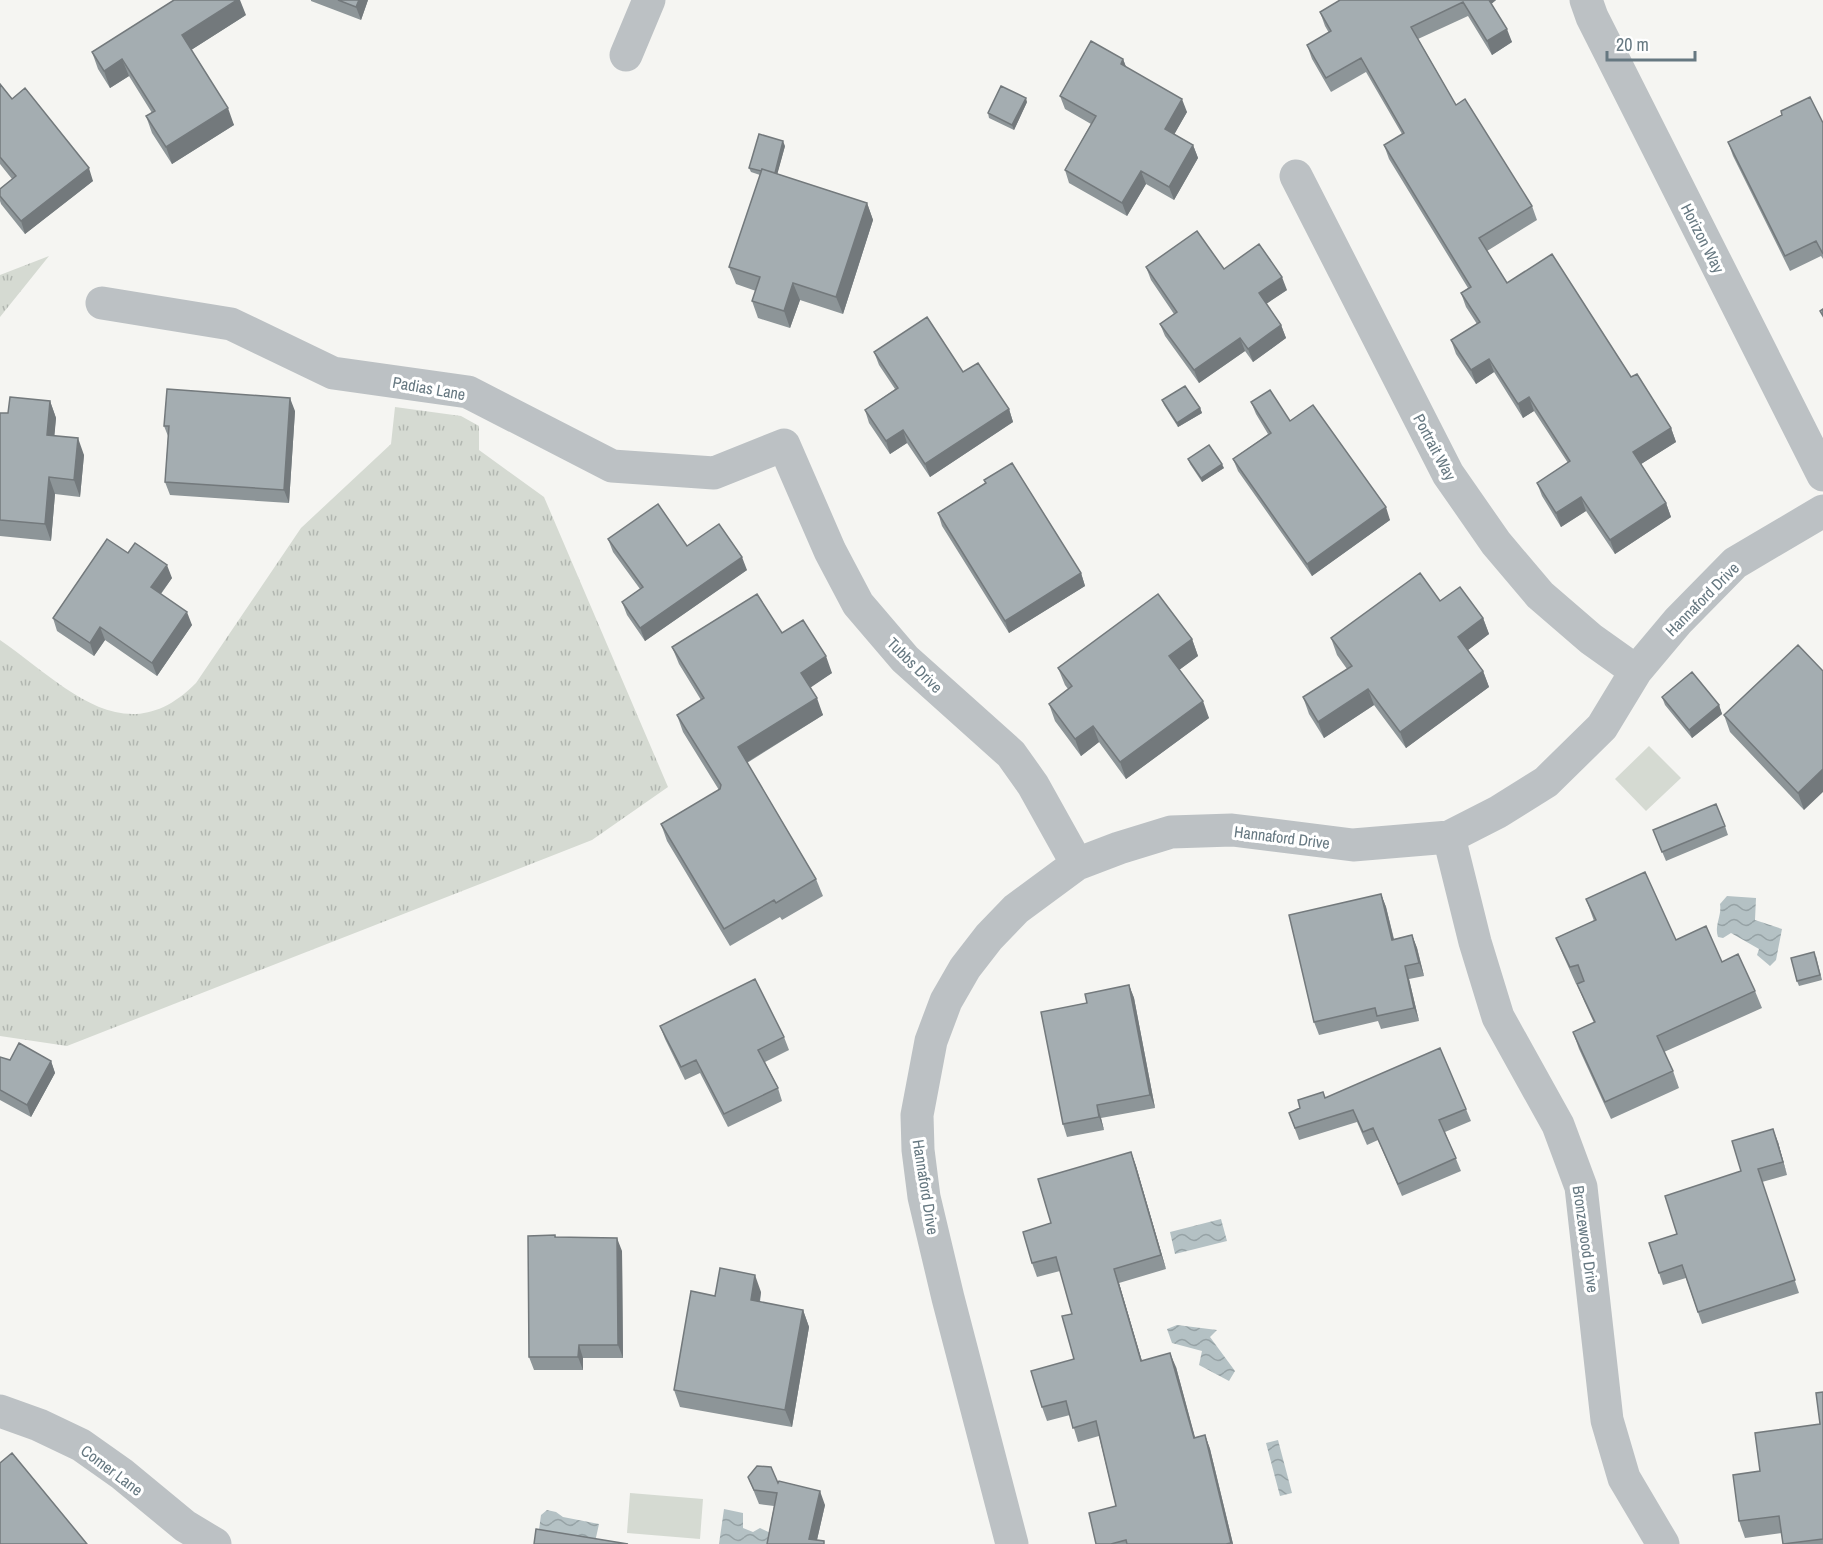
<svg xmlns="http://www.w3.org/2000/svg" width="1823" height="1544" font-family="'Archivo Narrow',sans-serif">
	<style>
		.grass { fill: url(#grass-tufts) }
		.garden { fill: #d5dad2 }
		.water { fill: url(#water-waves) }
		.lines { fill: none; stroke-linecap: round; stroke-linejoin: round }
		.minor { stroke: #bcc1c4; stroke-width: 33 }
		.wall { fill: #8d9598 }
		.shaded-wall { fill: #73797c }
		.building { fill: #a4adb1; stroke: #73797c; stroke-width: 1.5 }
		.labels { text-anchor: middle; stroke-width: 6; stroke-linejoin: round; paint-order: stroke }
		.street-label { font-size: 16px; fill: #667881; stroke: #fff }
	</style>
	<defs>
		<pattern id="grass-tufts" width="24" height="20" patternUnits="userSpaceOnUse" patternTransform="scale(1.5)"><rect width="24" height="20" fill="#d5dad2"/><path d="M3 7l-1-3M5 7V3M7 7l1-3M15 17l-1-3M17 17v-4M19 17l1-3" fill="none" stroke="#b1b6b0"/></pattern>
		<pattern id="water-waves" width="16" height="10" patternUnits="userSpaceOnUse" patternTransform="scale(1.5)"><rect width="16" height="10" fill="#b4c1c4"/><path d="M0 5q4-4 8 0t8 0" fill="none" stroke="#96a2a5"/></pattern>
	</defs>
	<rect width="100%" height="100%" fill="#f5f5f2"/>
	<path class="grass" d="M 49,256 L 0,317 L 0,275 Z
		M 395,407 L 461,416 L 479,426 L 479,450 L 544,497 L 668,787 L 592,840 L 67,1046 L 0,1036 L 0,640 C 63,683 124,756 196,683 L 301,528 L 391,444 Z"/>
	<path class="garden" d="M 1649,746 L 1681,778 L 1646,811 L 1615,779 Z
		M 630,1493 L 703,1499 L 700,1539 L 627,1533 Z"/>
	<path class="water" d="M 1727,896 L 1756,898 L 1755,920 L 1782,929 L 1776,960 L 1770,966 L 1757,955 L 1759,949 L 1731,933 L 1723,938 L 1718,937 C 1714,926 1722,916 1720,904 Z
		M 1221,1219 L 1227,1241 L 1175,1254 L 1170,1232 Z
		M 1177,1325 L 1217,1330 L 1210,1337 L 1235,1371 L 1229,1381 L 1199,1365 L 1202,1351 L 1172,1343 L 1167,1329 Z
		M 1278,1440 L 1292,1493 L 1280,1496 L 1266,1443 Z
		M 724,1509 L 743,1513 L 743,1528 L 753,1532 L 760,1528 L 777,1536 L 778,1544 L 719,1544 Z
		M 547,1510 L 556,1512 L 563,1517 L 599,1524 L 595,1542 L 538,1537 L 541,1515 Z"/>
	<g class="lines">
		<path class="minor" d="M 1586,0 L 1592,17 L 1823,475
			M 626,55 L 649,0
			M 1296,176 L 1448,474 L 1496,543 L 1540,595 L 1591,639 L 1636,671
			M 102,303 L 231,324 L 333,373 L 468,392 L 612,466 L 714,473 L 784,445 L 830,551 L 858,604 L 905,659 L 1011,754 L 1033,785 L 1077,864
			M 1449,837 L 1475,942 L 1498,1017 L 1558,1125 L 1581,1187 L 1607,1420 L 1624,1478 L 1663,1544
			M 0,1411 L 39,1425 L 81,1445 L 122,1474 L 185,1526 L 215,1544
			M 1012,1544 L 948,1298 L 924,1197 L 918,1150 L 917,1115 L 931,1041 L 946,1001 L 965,968 L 989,937 L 1016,909 L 1077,864 L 1119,848 L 1171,832 L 1232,830 L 1353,845 L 1449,837 L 1498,812 L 1546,782 L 1602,727 L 1636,671 L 1678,621 L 1735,563 L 1823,511"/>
	</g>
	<path class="wall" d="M 311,0 L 368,0 L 361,20 L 311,1 Z
		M 1340,0 L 1496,0 L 1491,4 L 1512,42 L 1492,55 L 1468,16 L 1418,39 L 1456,105 L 1532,206 L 1537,220 L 1487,251 L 1507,283 L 1631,377 L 1671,428 L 1676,442 L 1641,464 L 1666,503 L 1671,517 L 1615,554 L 1586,511 L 1561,527 L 1542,496 L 1537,483 L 1568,463 L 1534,411 L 1523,418 L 1494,372 L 1476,384 L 1456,354 L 1451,340 L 1477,324 L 1466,307 L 1461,293 L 1468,288 L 1389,159 L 1384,145 L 1402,134 L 1366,72 L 1331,92 L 1312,59 L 1307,45 L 1329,33 L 1325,26 L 1320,12 Z
		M 246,15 L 191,50 L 234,125 L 172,164 L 152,133 L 146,116 L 152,113 L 129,76 L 110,88 L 98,69 L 92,52 Z
		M 1123,59 L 1126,67 L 1187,112 L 1174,134 L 1193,145 L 1198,158 L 1174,200 L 1146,184 L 1127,216 L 1069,183 L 1065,170 L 1091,124 L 1065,109 L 1060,96 Z
		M 0,84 L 12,99 L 93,181 L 25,234 L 1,204 L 0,201 L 0,189 L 12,179 L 0,164 Z
		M 1027,102 L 1014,130 L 989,118 L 988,113 Z
		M 1823,123 L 1823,259 L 1821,256 L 1790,271 L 1733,156 L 1728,142 Z
		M 785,146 L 777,174 L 867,203 L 873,220 L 843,314 L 800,300 L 790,328 L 758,318 L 752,301 L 756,291 L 736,284 L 729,267 L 760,175 L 751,172 L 749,168 Z
		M 1146,267 L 1224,269 L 1287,290 L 1266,304 L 1281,325 L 1286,338 L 1253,362 L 1245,351 L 1199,383 L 1165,336 L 1160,324 L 1174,314 L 1151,280 Z
		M 874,352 L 963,372 L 1009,409 L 1013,422 L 930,477 L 907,443 L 890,454 L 869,423 L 865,410 L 895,389 L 879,365 Z
		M 1162,400 L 1200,408 L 1202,413 L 1178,427 L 1164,405 Z
		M 50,401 L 56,418 L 54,436 L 84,455 L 80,497 L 55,494 L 51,541 L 0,536 L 0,413 L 8,413 Z
		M 1251,402 L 1290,421 L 1390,520 L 1312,576 L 1238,471 L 1233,459 L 1268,434 L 1256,414 Z
		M 295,411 L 289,503 L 170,495 L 165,482 L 168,436 L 164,426 Z
		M 1188,459 L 1224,468 L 1202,482 L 1190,464 Z
		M 984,480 L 1081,573 L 1085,586 L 1009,633 L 942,526 L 938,513 L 985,483 Z
		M 608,539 L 687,546 L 747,570 L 645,641 L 627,615 L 622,602 L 640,589 L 613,552 Z
		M 128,553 L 172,578 L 161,594 L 192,625 L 157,676 L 105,640 L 94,656 L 57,631 L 53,618 Z
		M 1440,601 L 1483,618 L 1489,634 L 1468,650 L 1483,671 L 1489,687 L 1406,748 L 1374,705 L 1324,738 L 1309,714 L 1303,697 L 1347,669 L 1337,655 L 1331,638 Z
		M 782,633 L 832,673 L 810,687 L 823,715 L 747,763 L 816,879 L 823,896 L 782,920 L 780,917 L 730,946 L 667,841 L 661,824 L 719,790 L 683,732 L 677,715 L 701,700 L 679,664 L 672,647 Z
		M 1192,639 L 1198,656 L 1179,670 L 1209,718 L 1126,779 L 1099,742 L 1081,756 L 1055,721 L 1049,704 L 1068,689 L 1065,685 L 1058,668 Z
		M 1823,671 L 1804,810 L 1730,732 L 1724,715 Z
		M 1662,697 L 1719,705 L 1722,714 L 1692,738 L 1665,705 Z
		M 1725,826 L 1728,835 L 1666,861 L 1653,830 Z
		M 1381,894 L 1386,907 L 1394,939 L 1412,935 L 1417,948 L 1424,976 L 1409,979 L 1419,1021 L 1381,1029 L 1378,1021 L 1319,1035 L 1314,1022 Z
		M 1586,899 L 1722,962 L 1755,991 L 1762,1008 L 1664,1052 L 1673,1071 L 1679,1088 L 1611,1119 L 1579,1049 L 1573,1032 L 1594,1023 L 1584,1001 L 1577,984 L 1580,983 L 1576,984 L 1563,955 L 1556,938 L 1594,921 Z
		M 1816,956 L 1822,980 L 1799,986 L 1797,981 Z
		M 1129,985 L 1134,998 L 1155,1108 L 1101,1118 L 1104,1130 L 1067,1137 L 1063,1124 L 1087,1003 Z
		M 660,1026 L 784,1037 L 789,1050 L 765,1062 L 778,1088 L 782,1101 L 728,1127 L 700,1073 L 685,1080 L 665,1039 Z
		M 0,1057 L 10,1060 L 51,1061 L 55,1073 L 31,1117 L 0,1100 Z
		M 1325,1097 L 1466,1109 L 1471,1121 L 1445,1132 L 1461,1171 L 1402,1196 L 1378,1140 L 1367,1145 L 1357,1122 L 1299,1140 L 1289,1113 Z
		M 1778,1142 L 1787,1175 L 1762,1182 L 1799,1293 L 1702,1324 L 1686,1278 L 1663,1285 L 1659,1273 L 1741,1171 Z
		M 1131,1152 L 1136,1166 L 1166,1269 L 1119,1283 L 1142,1361 L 1176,1367 L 1195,1438 L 1205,1435 L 1210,1449 L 1233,1544 L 1096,1544 L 1116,1506 L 1099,1436 L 1078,1442 L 1070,1415 L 1047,1421 L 1042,1407 L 1074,1359 L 1072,1314 L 1060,1271 L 1037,1277 L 1032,1263 L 1051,1223 Z
		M 555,1235 L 556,1237 L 622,1251 L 623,1358 L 583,1358 L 583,1370 L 534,1370 L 529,1357 Z
		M 761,1292 L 760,1302 L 803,1310 L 809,1327 L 792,1427 L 680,1407 L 674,1390 L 715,1296 Z
		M 1823,1392 L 1823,1544 L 1783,1544 L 1782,1533 L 1745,1538 L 1739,1521 L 1760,1471 L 1820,1424 Z
		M 748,1477 L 778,1483 L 825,1505 L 817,1540 L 767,1544 L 774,1506 L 759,1504 Z"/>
	<path class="shaded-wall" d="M 237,0 L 240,0 L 246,15 L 188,52 L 182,35 Z
		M 359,0 L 368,0 L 361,20 L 356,7 Z
		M 1487,0 L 1496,0 L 1489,6 Z
		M 1507,29 L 1512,42 L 1492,55 L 1487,41 Z
		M 122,59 L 129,76 L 110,88 L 104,71 Z
		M 1123,59 L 1128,72 L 1121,64 Z
		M 1026,98 L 1027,102 L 1014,130 L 1012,125 Z
		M 1182,99 L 1187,112 L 1170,142 L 1165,129 Z
		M 228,108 L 234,125 L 172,164 L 166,147 Z
		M 783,141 L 785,146 L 776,179 L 774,175 Z
		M 1193,145 L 1198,158 L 1174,200 L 1169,187 Z
		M 89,168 L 93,181 L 25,234 L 21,221 Z
		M 1141,171 L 1146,184 L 1127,216 L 1122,203 Z
		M 867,203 L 873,220 L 843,314 L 836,297 Z
		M 1282,277 L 1287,290 L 1263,306 L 1259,293 Z
		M 793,283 L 800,300 L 790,328 L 784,311 Z
		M 1281,325 L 1286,338 L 1253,362 L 1248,349 Z
		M 1240,338 L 1245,351 L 1199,383 L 1194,370 Z
		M 1489,359 L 1494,372 L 1476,384 L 1471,370 Z
		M 1529,397 L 1534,411 L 1523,418 L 1518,404 Z
		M 290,398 L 295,411 L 289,503 L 284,490 Z
		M 50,401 L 56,418 L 53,452 L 47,435 Z
		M 1200,408 L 1202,413 L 1178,427 L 1177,423 Z
		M 1009,409 L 1013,422 L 930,477 L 925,464 Z
		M 1671,428 L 1676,442 L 1638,466 L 1633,452 Z
		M 903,430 L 907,443 L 890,454 L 886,441 Z
		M 78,438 L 84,455 L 80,497 L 74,480 Z
		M 1222,464 L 1224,468 L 1202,482 L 1201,478 Z
		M 49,477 L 55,494 L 51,541 L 45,524 Z
		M 1581,497 L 1586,511 L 1561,527 L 1556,513 Z
		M 1666,503 L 1671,517 L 1615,554 L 1610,540 Z
		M 1386,507 L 1390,520 L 1312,576 L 1307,564 Z
		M 742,557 L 747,570 L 645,641 L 640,628 Z
		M 167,565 L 172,578 L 156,600 L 151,587 Z
		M 1081,573 L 1085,586 L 1009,633 L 1005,621 Z
		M 187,612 L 192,625 L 157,676 L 152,663 Z
		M 1483,618 L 1489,634 L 1464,653 L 1458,637 Z
		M 100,627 L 105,640 L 94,656 L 90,643 Z
		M 1192,639 L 1198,656 L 1175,673 L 1169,656 Z
		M 826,656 L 832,673 L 807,690 L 801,673 Z
		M 1483,671 L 1489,687 L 1406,748 L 1400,732 Z
		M 1368,689 L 1374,705 L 1324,738 L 1318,722 Z
		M 817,698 L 823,715 L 744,764 L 738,747 Z
		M 1203,701 L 1209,718 L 1126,779 L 1120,762 Z
		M 1719,705 L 1722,714 L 1692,738 L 1689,730 Z
		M 1093,726 L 1099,742 L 1081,756 L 1075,739 Z
		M 1823,769 L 1823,792 L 1804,810 L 1798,793 Z
		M 1381,894 L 1386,907 L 1397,953 L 1392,940 Z
		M 1412,935 L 1417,948 L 1424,976 L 1419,963 Z
		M 1405,966 L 1409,979 L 1419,1021 L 1414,1008 Z
		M 1129,985 L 1134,998 L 1155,1108 L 1150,1095 Z
		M 51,1061 L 55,1073 L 31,1117 L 27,1105 Z
		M 1097,1105 L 1101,1118 L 1104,1130 L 1099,1117 Z
		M 1773,1129 L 1778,1142 L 1787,1175 L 1783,1162 Z
		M 1131,1152 L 1136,1166 L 1166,1269 L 1161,1255 Z
		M 617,1238 L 622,1251 L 623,1358 L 618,1345 Z
		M 1114,1269 L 1119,1283 L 1146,1375 L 1141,1361 Z
		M 755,1275 L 761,1292 L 757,1317 L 751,1300 Z
		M 803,1310 L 809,1327 L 792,1427 L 785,1410 Z
		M 579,1345 L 583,1358 L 583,1370 L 578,1357 Z
		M 1170,1353 L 1176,1367 L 1199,1452 L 1194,1438 Z
		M 1205,1435 L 1210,1449 L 1233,1544 L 1232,1544 L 1231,1543 Z
		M 820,1491 L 825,1505 L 816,1544 L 809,1539 Z"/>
	<path class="building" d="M 174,0 L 237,0 L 182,35 L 228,108 L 166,147 L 146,116 L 155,111 L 122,59 L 104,71 L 92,52 Z
		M 338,0 L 359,0 L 356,7 Z
		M 1340,0 L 1489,0 L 1507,29 L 1487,41 L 1463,2 L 1411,27 L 1456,105 L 1465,99 L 1532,206 L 1479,238 L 1507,283 L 1552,254 L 1631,377 L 1637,374 L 1671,428 L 1633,452 L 1666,503 L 1610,540 L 1581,497 L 1556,513 L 1537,483 L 1570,461 L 1529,397 L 1518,404 L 1489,359 L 1471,370 L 1451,340 L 1480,322 L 1461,293 L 1471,287 L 1384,145 L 1404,133 L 1361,58 L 1326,78 L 1307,45 L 1331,31 L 1320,12 Z
		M 1091,41 L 1123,59 L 1121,64 L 1182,99 L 1165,129 L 1193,145 L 1169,187 L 1141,171 L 1122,203 L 1065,170 L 1096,116 L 1060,96 Z
		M 0,84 L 12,99 L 25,88 L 89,168 L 21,221 L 0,196 L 0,189 L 16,176 L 0,157 Z
		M 1001,86 L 1026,98 L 1012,125 L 988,113 Z
		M 1810,97 L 1823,123 L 1823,254 L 1816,241 L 1785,256 L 1728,142 L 1782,115 L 1781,111 Z
		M 759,134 L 783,141 L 775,173 L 762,169 L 761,171 L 749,168 Z
		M 762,169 L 867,203 L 836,297 L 793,283 L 784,311 L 752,301 L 760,277 L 729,267 Z
		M 1197,231 L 1224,269 L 1259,244 L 1282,277 L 1259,293 L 1281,325 L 1248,349 L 1240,338 L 1194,370 L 1160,324 L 1177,312 L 1146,267 Z
		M 1823,309 L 1823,316 L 1820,311 Z
		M 927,317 L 963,372 L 978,363 L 1009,409 L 925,464 L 903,430 L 886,441 L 865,410 L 898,388 L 874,352 Z
		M 1185,386 L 1200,408 L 1177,423 L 1162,400 Z
		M 167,389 L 290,398 L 284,490 L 165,482 L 169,426 L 164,426 Z
		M 1270,390 L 1290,421 L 1313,405 L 1386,507 L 1307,564 L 1233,459 L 1271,433 L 1251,402 Z
		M 10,397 L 50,401 L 47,435 L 78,438 L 74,480 L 49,477 L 45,524 L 0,520 L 0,413 L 8,413 Z
		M 1209,445 L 1222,464 L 1201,478 L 1188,459 Z
		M 1012,463 L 1081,573 L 1005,621 L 938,513 L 986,483 L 984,480 Z
		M 658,504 L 687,546 L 719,524 L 742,557 L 640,628 L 622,602 L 643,587 L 608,539 Z
		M 107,539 L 128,553 L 135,543 L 167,565 L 151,587 L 187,612 L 152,663 L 100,627 L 90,643 L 53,618 Z
		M 1420,573 L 1440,601 L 1460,587 L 1483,618 L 1458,637 L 1483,671 L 1400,732 L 1368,689 L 1318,722 L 1303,697 L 1352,666 L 1331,638 Z
		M 757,594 L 782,633 L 803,620 L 826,656 L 801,673 L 817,698 L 738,747 L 816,879 L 776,903 L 774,900 L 724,929 L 661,824 L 720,789 L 721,785 L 677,715 L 704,698 L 672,647 Z
		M 1158,594 L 1192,639 L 1169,656 L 1203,701 L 1120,762 L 1093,726 L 1075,739 L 1049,704 L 1072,686 L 1058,668 Z
		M 1798,645 L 1823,671 L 1823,769 L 1798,793 L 1724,715 Z
		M 1692,672 L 1719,705 L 1689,730 L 1662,697 Z
		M 1716,804 L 1725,826 L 1662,852 L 1653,830 Z
		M 1645,872 L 1676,940 L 1706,926 L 1722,962 L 1738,954 L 1755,991 L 1657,1036 L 1673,1071 L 1605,1102 L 1573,1032 L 1595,1022 L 1577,984 L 1584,981 L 1578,965 L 1570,967 L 1556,938 L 1596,920 L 1586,899 Z
		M 1381,894 L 1392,940 L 1412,935 L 1419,963 L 1405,966 L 1414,1008 L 1377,1016 L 1375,1008 L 1314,1022 L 1289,915 Z
		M 1814,952 L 1820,975 L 1797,981 L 1791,958 Z
		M 755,979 L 784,1037 L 758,1050 L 778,1088 L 724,1114 L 696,1060 L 681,1067 L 660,1026 Z
		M 1129,985 L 1150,1095 L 1097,1105 L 1099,1117 L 1063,1124 L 1041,1012 L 1087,1003 L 1085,994 Z
		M 19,1043 L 51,1061 L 27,1105 L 0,1090 L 0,1057 L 10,1060 Z
		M 1440,1048 L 1466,1109 L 1439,1120 L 1456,1158 L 1398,1184 L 1373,1128 L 1363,1132 L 1353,1110 L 1295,1128 L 1289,1113 L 1300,1108 L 1298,1100 L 1323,1092 L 1325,1098 Z
		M 1773,1129 L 1783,1162 L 1758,1169 L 1795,1280 L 1698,1312 L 1682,1265 L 1659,1273 L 1649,1243 L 1677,1234 L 1665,1196 L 1741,1171 L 1732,1141 Z
		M 1131,1152 L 1161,1255 L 1114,1269 L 1141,1361 L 1170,1353 L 1194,1438 L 1205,1435 L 1231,1543 L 1226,1544 L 1127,1544 L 1126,1540 L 1111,1544 L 1096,1544 L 1089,1513 L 1116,1506 L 1096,1421 L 1073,1428 L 1066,1401 L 1042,1407 L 1031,1371 L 1074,1359 L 1062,1316 L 1072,1314 L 1056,1257 L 1032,1263 L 1023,1232 L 1051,1223 L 1038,1179 Z
		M 555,1235 L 555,1237 L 617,1238 L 618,1345 L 579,1345 L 578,1357 L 529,1357 L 528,1236 Z
		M 720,1268 L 755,1275 L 751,1300 L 803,1310 L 785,1410 L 674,1390 L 691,1291 L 715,1296 Z
		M 1823,1392 L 1823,1539 L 1783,1544 L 1779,1516 L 1739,1521 L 1733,1475 L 1760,1471 L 1755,1433 L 1820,1424 L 1816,1393 Z
		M 12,1453 L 87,1544 L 0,1544 L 0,1463 Z
		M 757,1466 L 771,1467 L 778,1483 L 779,1481 L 820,1491 L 809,1539 L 824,1541 L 824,1544 L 767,1544 L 777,1493 L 754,1490 L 748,1477 Z
		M 536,1529 L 628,1544 L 534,1544 Z"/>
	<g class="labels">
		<g class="street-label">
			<text transform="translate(1703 238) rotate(63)" y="6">Horizon Way</text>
			<text transform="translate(429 388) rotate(10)" y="6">Padias Lane</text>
			<text transform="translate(1435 447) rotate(62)" y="6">Portrait Way</text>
			<text transform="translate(1702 599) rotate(-45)" y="6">Hannaford Drive</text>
			<text transform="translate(915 665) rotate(45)" y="6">Tubbs Drive</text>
			<text transform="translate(1282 837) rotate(7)" y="6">Hannaford Drive</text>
			<text transform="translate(926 1187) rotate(81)" y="6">Hannaford Drive</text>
			<text transform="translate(1586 1239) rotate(82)" y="6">Bronzewood Drive</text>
			<text transform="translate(112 1470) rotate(37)" y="6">Comer Lane</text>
		</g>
	</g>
	<path d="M1607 51v9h88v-9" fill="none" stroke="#667881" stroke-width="3"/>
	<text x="1616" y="51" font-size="18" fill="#667881" stroke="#ffffff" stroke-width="4.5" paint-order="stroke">20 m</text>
</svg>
